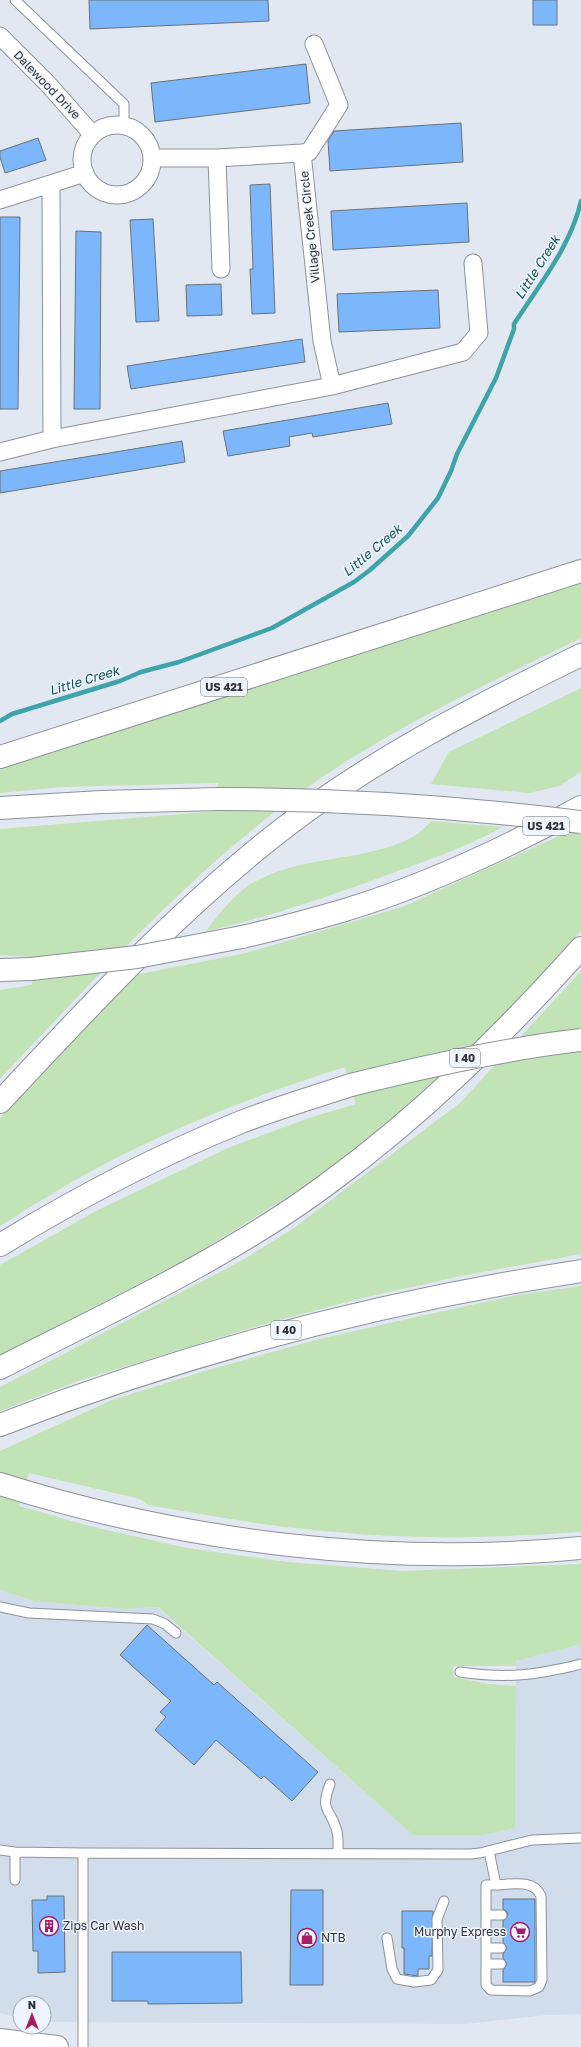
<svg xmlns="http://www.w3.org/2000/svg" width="581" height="2047" font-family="'Golos Text',sans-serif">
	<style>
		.built { fill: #d1ddeb }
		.green { fill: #c1e3b5 }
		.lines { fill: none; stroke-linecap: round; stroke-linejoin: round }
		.stream { stroke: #3ea4a9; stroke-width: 4.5 }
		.building { fill: #7cb7fb; stroke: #6a7178 }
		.lane-casing { stroke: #8c929a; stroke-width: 11 }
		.street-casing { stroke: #8c929a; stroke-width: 19 }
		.secondary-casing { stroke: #8c929a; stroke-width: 24 }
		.highway-casing { stroke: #8c929a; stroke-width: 24 }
		.lane { stroke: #fff; stroke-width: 9 }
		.street { stroke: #fff; stroke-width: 17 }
		.secondary { stroke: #fff; stroke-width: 22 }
		.highway { stroke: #fff; stroke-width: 22 }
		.highway-bridge-casing { stroke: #8c929a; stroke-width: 24; stroke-linecap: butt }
		.highway-bridge { stroke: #fff; stroke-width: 22 }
		.labels { text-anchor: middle; stroke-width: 3; stroke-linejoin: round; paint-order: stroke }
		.shield { fill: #eef5fe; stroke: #6a6d73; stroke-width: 1 }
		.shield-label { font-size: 11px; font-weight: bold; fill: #313337 }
		.street-label { font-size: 12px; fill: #313337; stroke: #eef5fe }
		.poi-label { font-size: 12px; fill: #313337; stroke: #eef5fe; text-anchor: start }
		.water-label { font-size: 13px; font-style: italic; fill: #175154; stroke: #eef5fe }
	</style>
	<rect width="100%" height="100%" fill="#e1e8f1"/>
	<path class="built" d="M 0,1590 L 34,1601 L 124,1609 L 157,1607 L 413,1835 L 515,1828 L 516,1661 L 581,1644 L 581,2014 L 547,2015 L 466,2024 L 44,2022 L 44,2003 L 20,2003 L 20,2018 L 0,2013 Z"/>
	<path class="green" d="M 581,575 L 581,638 C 497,679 411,719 333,770 C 206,854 104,969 0,1079 L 0,990 L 32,985 L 30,957 L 0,955 L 0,829 L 219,811 L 218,783 L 61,787 L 0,793 L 0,768 Z
		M 581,688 L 581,772 L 559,786 L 529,793 L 431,784 L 449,752 Z
		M 432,821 L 502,827 C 470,846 433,858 398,871 C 335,894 271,917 206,931 C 221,912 236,891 258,880 C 306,855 365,862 413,837 C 420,833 426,826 432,821 Z
		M 581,824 L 581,931 L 527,992 L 433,1087 L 332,1169 L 188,1259 L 0,1355 L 0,1265 L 96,1211 L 230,1147 L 312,1117 L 356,1104 L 345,1067 C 265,1092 187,1122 112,1160 C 73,1180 37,1203 0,1226 L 0,1118 L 135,975 L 246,953 L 405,906 L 559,836 Z
		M 581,971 L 581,1254 L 461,1276 L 358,1299 L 250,1328 L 78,1381 L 0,1411 L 0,1387 L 241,1261 L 291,1230 L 460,1103 Z
		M 581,1286 L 581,1532 C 496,1538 409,1540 324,1531 C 265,1526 207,1515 148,1505 L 140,1499 L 29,1473 L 19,1506 L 93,1527 L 187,1548 L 287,1562 L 403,1571 L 581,1564 L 581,1644 L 516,1661 L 516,1666 L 453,1666 L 454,1677 L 488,1684 L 516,1686 L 515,1828 L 482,1835 L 413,1835 L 158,1607 L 124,1609 L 34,1601 L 0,1590 L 0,1451 L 112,1400 L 205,1371 L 315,1340 L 412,1318 L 517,1295 Z"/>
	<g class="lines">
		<path class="stream" d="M 0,721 L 12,714 L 120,681 L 141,672 L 179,662 L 272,628 L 354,582 L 370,570 L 408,536 L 438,498 L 451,471 L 457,454 L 496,378 L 514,329 L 514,324 C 539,285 571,246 581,201"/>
	</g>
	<path class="building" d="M 89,0 L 268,0 L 269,21 L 90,29 Z
		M 533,0 L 557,0 L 557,25 L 533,25 Z
		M 306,64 L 310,103 L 155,122 L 151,83 Z
		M 461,123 L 463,162 L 330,171 L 328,141 L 334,131 Z
		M 38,138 L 46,160 L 5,173 L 0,157 L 0,151 Z
		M 270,184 L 275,313 L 252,314 L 250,269 L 253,269 L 250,185 Z
		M 467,203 L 469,242 L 333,250 L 331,211 Z
		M 0,217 L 20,217 L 18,409 L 0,409 Z
		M 153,219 L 159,321 L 136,322 L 130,220 Z
		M 76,231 L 101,232 L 100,409 L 74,409 Z
		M 221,284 L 222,315 L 187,316 L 186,285 Z
		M 438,290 L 440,328 L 339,332 L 337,294 Z
		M 302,339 L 305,362 L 131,389 L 127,366 Z
		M 388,403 L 392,424 L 313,437 L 312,433 L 289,437 L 290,446 L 228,456 L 223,431 Z
		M 182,441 L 185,462 L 0,493 L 0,471 Z
		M 147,1625 L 214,1685 L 217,1682 L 318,1772 L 292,1801 L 264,1776 L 261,1779 L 216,1740 L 194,1765 L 155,1730 L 166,1717 L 160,1712 L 171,1701 L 120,1655 Z
		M 291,1890 L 323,1890 L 323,1985 L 290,1985 Z
		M 47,1896 L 64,1896 L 65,1972 L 38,1973 L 38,1951 L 33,1951 L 32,1900 L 47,1900 Z
		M 503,1899 L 535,1899 L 535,1982 L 503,1982 L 503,1970 L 507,1964 L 503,1958 L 503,1954 L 507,1948 L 503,1942 L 503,1921 L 508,1915 L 507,1912 L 503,1909 Z
		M 402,1911 L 433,1911 L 432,1956 L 429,1956 L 429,1969 L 418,1969 L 418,1976 L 404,1974 L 404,1948 L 402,1948 Z
		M 112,1952 L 241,1952 L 242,2003 L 148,2004 L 148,2001 L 112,2001 Z"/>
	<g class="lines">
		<g class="lane-casing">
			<path id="lane" d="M 15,0 L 124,104 L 124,126
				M 0,1607 L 29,1613 L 153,1619 L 165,1624 L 176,1633
				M 460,1672 C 507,1679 536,1675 581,1664
				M 330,1784 C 320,1811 329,1807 336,1828 C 339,1836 338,1845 338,1853
				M 0,1850 L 15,1852 L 83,1853 L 470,1854 L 480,1853 L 532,1840 L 581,1838
				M 489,1851 L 496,1885 L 486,1885 L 486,1985 L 491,1990 L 530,1991 L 539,1987 L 542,1980 L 541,1896 C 534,1879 512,1884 496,1885
				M 15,1852 L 15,1880
				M 486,1915 L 502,1915
				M 387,1938 L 392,1969 L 397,1979 L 414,1982 L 431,1980 L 438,1970 L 437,1919 L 444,1901
				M 486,1948 L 501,1948
				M 486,1964 L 501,1964
				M 83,2047 L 83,1853"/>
		</g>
		<g class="street-casing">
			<path id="street" d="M 0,36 L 47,83 L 93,135
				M82 160a35 35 0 1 1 70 0a35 35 0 1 1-70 0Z
				M 302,153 L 309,152 L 339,105 L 314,44
				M 152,158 L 217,158 L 302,153 L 322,341 L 332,386
				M 217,158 L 221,269
				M 51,184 L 52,439
				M 0,200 L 85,173
				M 0,452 L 52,439 L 332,386 L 463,352 L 479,333 L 473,263"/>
		</g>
		<g class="secondary-casing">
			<path id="secondary" d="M 0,2040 L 57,2047"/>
		</g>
		<g class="highway-casing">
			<path id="highway" d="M 0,757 L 581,571
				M 0,808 L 101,802 L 219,799
				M 242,937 C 277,929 311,920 345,910 C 427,885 506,848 581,807
				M 0,970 L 31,969
				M 0,1102 C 89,1007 177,911 280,831 C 372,759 477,706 581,655
				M 0,1245 C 77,1198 157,1156 241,1122 C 277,1108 314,1097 351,1085
				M 0,1368 C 110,1312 226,1259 326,1185 C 421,1116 503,1035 581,948
				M 0,1425 C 190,1351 379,1302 581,1271
				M 0,1484 C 185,1542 387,1567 581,1548"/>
		</g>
		<use href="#lane" class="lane"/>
		<use href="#street" class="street"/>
		<use href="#secondary" class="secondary"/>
		<use href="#highway" class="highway"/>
		<g class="highway-bridge-casing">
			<path id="highway-bridge" d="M 219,799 C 340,799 461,807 581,822
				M 31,969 L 137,957 L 242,937
				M 351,1085 C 427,1066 503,1049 581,1040"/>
		</g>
		<use href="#highway-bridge" class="highway-bridge"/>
	</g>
	<defs>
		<g id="building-ring" transform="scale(1)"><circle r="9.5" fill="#eef5fe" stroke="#a61d63" stroke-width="1.5"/><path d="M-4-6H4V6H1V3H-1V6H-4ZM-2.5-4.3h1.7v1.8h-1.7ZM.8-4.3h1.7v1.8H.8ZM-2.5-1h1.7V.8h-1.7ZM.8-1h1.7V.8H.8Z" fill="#a61d63"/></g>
		<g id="supermarket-ring" transform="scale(1)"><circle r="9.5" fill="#eef5fe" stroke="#a61d63" stroke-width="1.5"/><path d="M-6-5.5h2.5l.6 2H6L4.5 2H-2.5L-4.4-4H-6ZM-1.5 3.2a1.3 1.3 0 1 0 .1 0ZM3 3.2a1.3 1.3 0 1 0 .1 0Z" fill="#a61d63"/></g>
		<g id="shop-ring" transform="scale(1)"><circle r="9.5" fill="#eef5fe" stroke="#a61d63" stroke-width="1.5"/><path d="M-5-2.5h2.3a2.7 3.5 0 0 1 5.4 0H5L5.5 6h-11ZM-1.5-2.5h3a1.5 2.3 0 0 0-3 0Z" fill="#a61d63"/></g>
	</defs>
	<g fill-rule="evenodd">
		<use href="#building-ring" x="49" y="1926"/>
		<use href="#supermarket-ring" x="520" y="1932"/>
		<use href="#shop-ring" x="307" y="1938"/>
	</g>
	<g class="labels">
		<g class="shield">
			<rect x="201" y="678" width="46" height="18" rx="3"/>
			<rect x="523" y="817" width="46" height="18" rx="3"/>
			<rect x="450" y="1049" width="30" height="18" rx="3"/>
			<rect x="271" y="1321" width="30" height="18" rx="3"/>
		</g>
		<g class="shield-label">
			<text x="224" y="691">US 421</text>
			<text x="546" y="830">US 421</text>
			<text x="465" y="1062">I 40</text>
			<text x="286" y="1334">I 40</text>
		</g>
		<g class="street-label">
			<text transform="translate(47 85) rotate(46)" y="4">Dalewood Drive</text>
			<text transform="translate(310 227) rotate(-96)" y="4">Village Creek Circle</text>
		</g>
		<g class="poi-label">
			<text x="63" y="1930">Zips Car Wash</text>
			<text x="506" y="1936" text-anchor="end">Murphy Express</text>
			<text x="321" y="1942">NTB</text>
		</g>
		<g class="water-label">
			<text transform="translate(537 267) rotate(-58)" y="5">Little Creek</text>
			<text transform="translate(372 550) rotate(-40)" y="5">Little Creek</text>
			<text transform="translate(84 680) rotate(-17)" y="5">Little Creek</text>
		</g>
	</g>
	<g transform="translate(32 2015)"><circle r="19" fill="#eef5fe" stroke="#a2a7ae"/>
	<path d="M0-3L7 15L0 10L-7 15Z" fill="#a61d63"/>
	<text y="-6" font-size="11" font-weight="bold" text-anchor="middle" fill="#313337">N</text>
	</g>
</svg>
